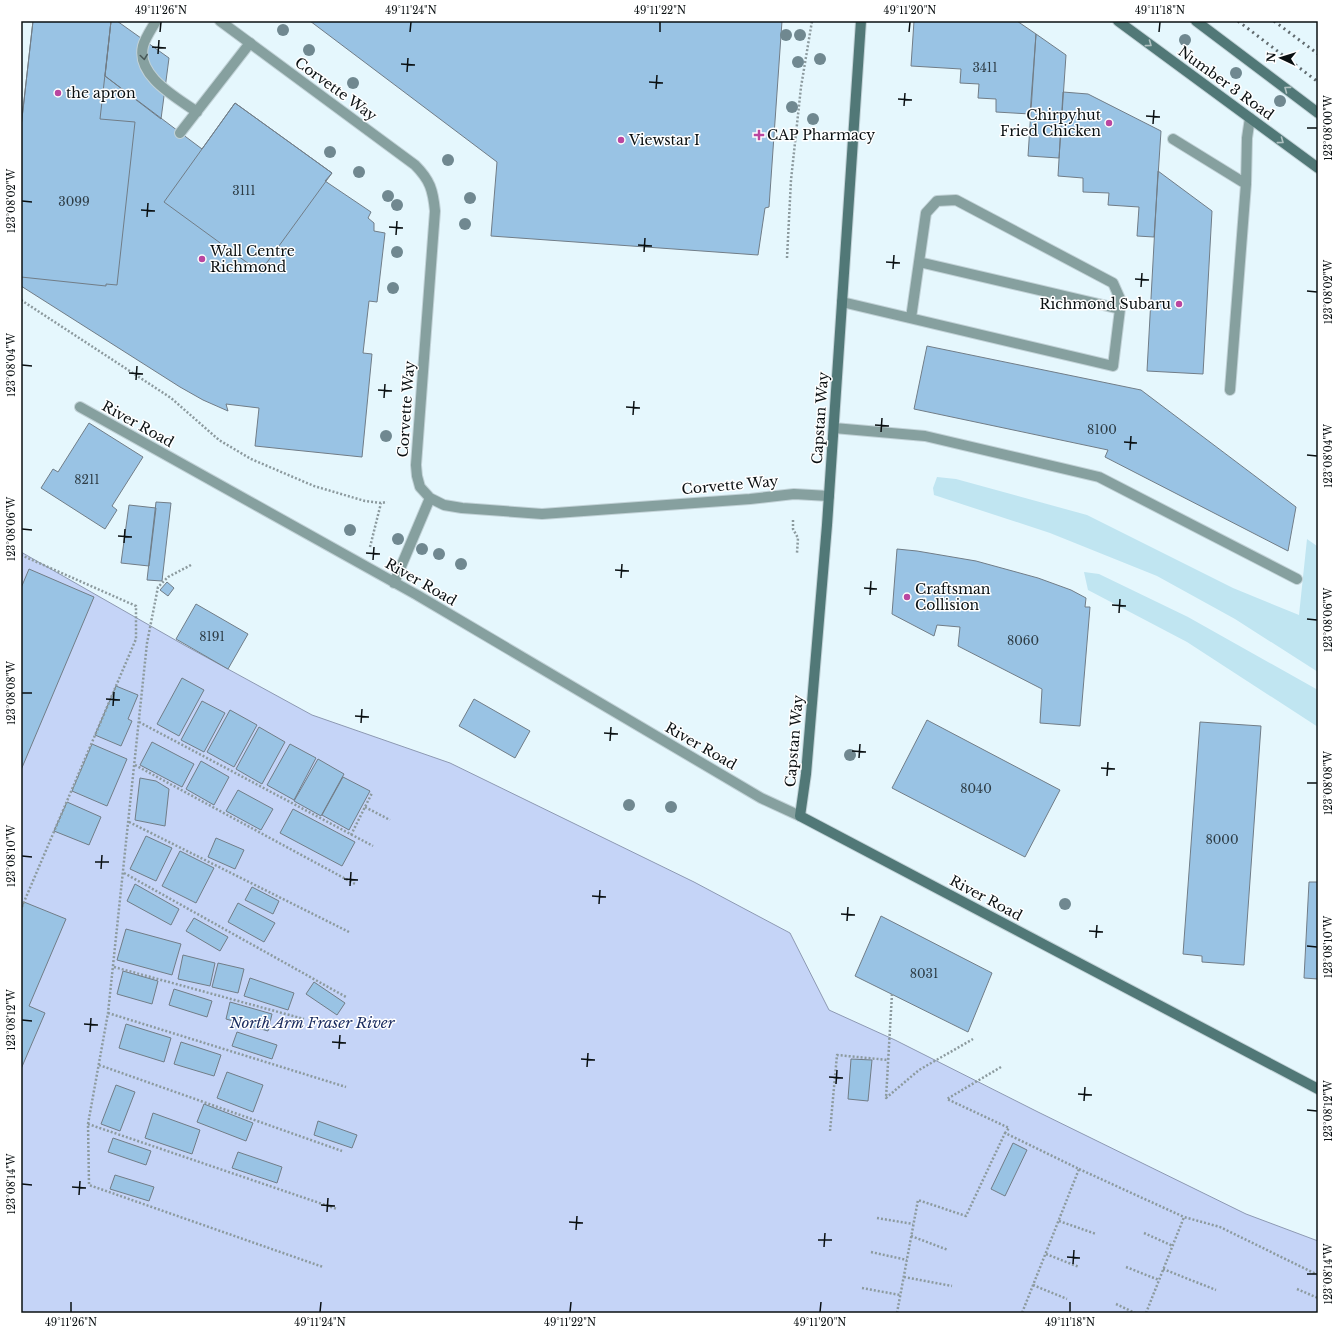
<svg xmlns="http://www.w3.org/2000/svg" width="1339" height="1334" font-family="'Libre Baskerville',serif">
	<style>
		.green { fill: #c0e5f1 }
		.water { fill: #c5d4f7; stroke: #8d99b2 }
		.building { fill: #99c3e4; stroke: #717d87 }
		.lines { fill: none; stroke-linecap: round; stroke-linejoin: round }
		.lane-casing { stroke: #c2d2d7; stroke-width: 12 }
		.street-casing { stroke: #c2d2d7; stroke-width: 12 }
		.secondary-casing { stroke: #c2d2d7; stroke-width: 12 }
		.path { stroke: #8c9a9e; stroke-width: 2.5; stroke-dasharray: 2 2; stroke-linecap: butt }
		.lane { stroke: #86a09f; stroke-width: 10 }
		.street { stroke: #86a09f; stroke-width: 10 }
		.secondary { stroke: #517877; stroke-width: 10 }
		.rail { stroke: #606a6e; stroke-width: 3; stroke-dasharray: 2 4; stroke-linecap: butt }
		.tree { fill: #708890 }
		.oneway { stroke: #b1c2c2 }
		.oneway2 { stroke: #485858 }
		.ticks { fill: none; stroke: #0a1012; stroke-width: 1.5 }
		.poi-dot { fill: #ba46a0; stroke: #fff; stroke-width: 1.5 }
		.labels { text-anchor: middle; stroke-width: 3; stroke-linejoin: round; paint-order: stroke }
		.number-label { font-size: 12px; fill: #2e3d46 }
		.street-label { font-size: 14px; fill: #0a1012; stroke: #fff }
		.poi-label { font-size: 14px; fill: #0a1012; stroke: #fff; text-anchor: start }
		.water-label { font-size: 15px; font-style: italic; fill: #1a2c5f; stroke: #fff }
		.neatline { fill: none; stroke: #0a1012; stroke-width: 1.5 }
		.ticks-label { font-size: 10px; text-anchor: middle; fill: #0a1012 }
	</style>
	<rect width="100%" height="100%" fill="#e5f7fd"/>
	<path class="green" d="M 937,477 L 956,479 L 1087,515 L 1233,588 L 1299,615 L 1307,539 L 1317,546 L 1318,672 L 1235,619 L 1157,576 L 1050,533 L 934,495 L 933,488 Z
		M 1084,572 L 1099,574 L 1188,617 L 1318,690 L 1318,727 L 1187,642 L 1088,590 Z"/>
	<path class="water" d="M 21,552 L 184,645 L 312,715 L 450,763 L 694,882 L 790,933 L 829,1010 L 895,1040 L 1038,1112 L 1246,1214 L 1318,1241 L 1318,1313 L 21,1313 Z"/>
	<path class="building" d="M 33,21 L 111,21 L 100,119 L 135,122 L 117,285 L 106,284 L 106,286 L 21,277 L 21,127 Z
		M 33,21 L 111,21 L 105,76 L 202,149 L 235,103 L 332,173 L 325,181 L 371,212 L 368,218 L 374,223 L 374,231 L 385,233 L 377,302 L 369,301 L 363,353 L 372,354 L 362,457 L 255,446 L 259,408 L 226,404 L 228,411 L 203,400 L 180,387 L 21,286 L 21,127 Z
		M 111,21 L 117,21 L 169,58 L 161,119 L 105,76 Z
		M 310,21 L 782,21 L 769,207 L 765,208 L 758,255 L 491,236 L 497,162 Z
		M 914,21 L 1017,21 L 1036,34 L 1030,114 L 996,112 L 996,99 L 978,98 L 979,84 L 960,83 L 961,69 L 911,66 Z
		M 1036,34 L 1066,55 L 1059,158 L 1028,156 Z
		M 1063,92 L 1088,94 L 1161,131 L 1154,237 L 1137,236 L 1139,207 L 1108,205 L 1109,193 L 1083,192 L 1083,178 L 1058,176 Z
		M 235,103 L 332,173 L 260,272 L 164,202 Z
		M 1158,171 L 1212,211 L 1203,374 L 1147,371 Z
		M 927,346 L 1141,390 L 1296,507 L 1288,551 L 1105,457 L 1108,450 L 914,409 Z
		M 89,423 L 143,457 L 112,506 L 117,510 L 105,529 L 41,488 L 53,469 L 58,472 Z
		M 156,502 L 171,503 L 162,581 L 147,580 Z
		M 129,505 L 156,508 L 149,566 L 121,563 Z
		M 897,549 L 917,551 L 976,561 L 1038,578 L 1071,590 L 1086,598 L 1085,607 L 1090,607 L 1080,726 L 1040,723 L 1042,689 L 958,646 L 960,627 L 937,625 L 934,636 L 892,614 Z
		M 29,569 L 94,597 L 21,770 L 21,588 Z
		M 167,582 L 174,588 L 168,596 L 160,590 Z
		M 196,604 L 248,634 L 228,669 L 176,639 Z
		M 182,678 L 204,690 L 179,736 L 157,724 Z
		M 116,686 L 138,695 L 128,719 L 132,721 L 121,746 L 95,735 Z
		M 474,699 L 530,731 L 515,758 L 459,726 Z
		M 202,701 L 225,713 L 204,752 L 181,740 Z
		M 230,710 L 257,725 L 234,767 L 207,752 Z
		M 927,720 L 1060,790 L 1025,857 L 892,788 Z
		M 1200,722 L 1261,726 L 1244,965 L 1202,962 L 1202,956 L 1183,954 Z
		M 259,727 L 285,742 L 262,784 L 236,769 Z
		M 152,742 L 194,764 L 182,787 L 140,765 Z
		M 92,744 L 127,759 L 107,806 L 72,791 Z
		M 290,744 L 316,758 L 294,800 L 267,785 Z
		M 318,759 L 344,774 L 321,816 L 294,801 Z
		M 201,761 L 229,777 L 214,805 L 186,789 Z
		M 343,777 L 370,791 L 349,830 L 322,815 Z
		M 140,778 L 156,781 L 169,789 L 165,826 L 135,820 Z
		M 238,790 L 273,809 L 261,830 L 226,811 Z
		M 67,802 L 101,817 L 89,845 L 54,831 Z
		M 293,809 L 355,842 L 342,866 L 280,833 Z
		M 146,836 L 172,848 L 156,881 L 130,869 Z
		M 216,838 L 244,850 L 235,869 L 208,857 Z
		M 180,851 L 214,868 L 196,903 L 162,886 Z
		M 1309,882 L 1318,882 L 1318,979 L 1304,978 Z
		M 135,884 L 179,909 L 171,925 L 127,901 Z
		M 252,887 L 279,901 L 273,914 L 245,900 Z
		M 24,902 L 66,919 L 29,1006 L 45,1013 L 21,1069 L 21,909 Z
		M 238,903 L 275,923 L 264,942 L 228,922 Z
		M 881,916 L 992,973 L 968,1032 L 855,976 Z
		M 194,918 L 228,937 L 220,951 L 186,931 Z
		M 126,929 L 181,944 L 172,975 L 117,960 Z
		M 183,955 L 215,963 L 210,986 L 178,979 Z
		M 218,963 L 244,969 L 238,993 L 212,987 Z
		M 123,971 L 158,981 L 152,1004 L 117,994 Z
		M 250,978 L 294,993 L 288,1010 L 244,996 Z
		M 314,982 L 345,1003 L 337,1015 L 306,994 Z
		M 174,989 L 212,1001 L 207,1017 L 169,1005 Z
		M 230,1002 L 272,1014 L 268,1031 L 226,1019 Z
		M 126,1024 L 171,1038 L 164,1062 L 119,1048 Z
		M 237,1032 L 277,1045 L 272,1059 L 232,1046 Z
		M 181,1042 L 221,1055 L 214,1076 L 174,1064 Z
		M 851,1059 L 872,1060 L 868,1101 L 848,1099 Z
		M 227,1072 L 263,1085 L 253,1112 L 217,1098 Z
		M 116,1085 L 135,1092 L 120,1131 L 101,1124 Z
		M 204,1104 L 253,1123 L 246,1141 L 197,1122 Z
		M 153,1113 L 200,1130 L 192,1154 L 145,1138 Z
		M 318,1121 L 357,1135 L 352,1148 L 314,1135 Z
		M 113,1138 L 151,1151 L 146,1165 L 108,1152 Z
		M 1013,1143 L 1027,1150 L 1005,1196 L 991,1189 Z
		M 238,1152 L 282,1167 L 277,1183 L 232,1168 Z
		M 115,1175 L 154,1187 L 149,1201 L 110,1189 Z"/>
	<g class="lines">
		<g class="lane-casing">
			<path id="lane" d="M 156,21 C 152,28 145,38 143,46 C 136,76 176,97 197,112
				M 180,133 L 250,43
				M 1173,139 L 1246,184
				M 919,262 L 1120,309
				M 842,302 L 1113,366 L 1121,301 L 1113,283 L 956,200 L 937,201 L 926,213 L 911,318
				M 1230,390 L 1246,184 L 1247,138 L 1250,118
				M 834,428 L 925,436 L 1099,477 L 1297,579"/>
		</g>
		<g class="street-casing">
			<path id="street" d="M 220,21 L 415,165 C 430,180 433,190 435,211 L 416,465 L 417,476 L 420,487 L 430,498 L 444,505 L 462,508 L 542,514 L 750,499 L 794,494 L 829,496
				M 80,407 L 417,595 L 761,798 L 800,816
				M 394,583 L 430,498"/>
		</g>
		<g class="secondary-casing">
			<path id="secondary" d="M 861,21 L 827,525 L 806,774 L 800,816 L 1318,1089
				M 1118,21 L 1318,168
				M 1196,21 L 1318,113"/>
		</g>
		<path class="path" d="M 787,258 L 791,180 L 801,87 L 812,21
			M 21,300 L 171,398 L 219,440 L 251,459 L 314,486 L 365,501 L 381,503 L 387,502
			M 793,520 L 793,529 L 798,538 L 797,553
			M 370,547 L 381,503
			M 21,555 L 136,606 L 136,639 L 21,909
			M 191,565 L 168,577 L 158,587 L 147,643 L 108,1013 L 88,1124 L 89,1185 L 323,1267
			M 139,722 L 373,846
			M 135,765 L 355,884
			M 365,807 L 390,820
			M 129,822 L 349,932
			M 351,835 L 372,793
			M 124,873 L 346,997
			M 114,967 L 304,1019
			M 892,994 L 886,1098 L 919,1070 L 973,1039
			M 108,1013 L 346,1087
			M 99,1065 L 342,1151
			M 1001,1067 L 947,1099 L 1009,1128 L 1005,1133
			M 88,1124 L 337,1209
			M 830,1131 L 837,1055 L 888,1060
			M 1079,1169 L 1184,1217
			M 877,1218 L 913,1224
			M 1059,1221 L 1096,1234
			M 1144,1233 L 1173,1246
			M 911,1236 L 948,1250
			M 871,1252 L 907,1260
			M 1046,1254 L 1079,1267
			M 1126,1267 L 1159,1280
			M 1163,1269 L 1216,1290
			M 904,1277 L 952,1286
			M 1033,1285 L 1067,1299
			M 862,1288 L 900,1295
			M 1297,1289 L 1318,1298
			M 1116,1304 L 1135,1313
			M 897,1313 L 918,1200 L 966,1216 L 1005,1133 L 1079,1169 L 1022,1313
			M 1146,1313 L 1184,1217 L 1220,1227 L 1318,1275"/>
		<use href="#lane" class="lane"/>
		<use href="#street" class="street"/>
		<use href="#secondary" class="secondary"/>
		<path class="rail" d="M 1238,21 L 1318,82
			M 1274,21 L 1318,54"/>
	</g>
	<g class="tree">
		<circle cx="283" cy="30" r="6"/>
		<circle cx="786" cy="35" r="6"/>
		<circle cx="800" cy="35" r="6"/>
		<circle cx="1185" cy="40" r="6"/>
		<circle cx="309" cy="50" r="6"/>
		<circle cx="820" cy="59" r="6"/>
		<circle cx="798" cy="62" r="6"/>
		<circle cx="1236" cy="73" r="6"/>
		<circle cx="353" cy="83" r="6"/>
		<circle cx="1280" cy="101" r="6"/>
		<circle cx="792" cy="107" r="6"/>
		<circle cx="813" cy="119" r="6"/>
		<circle cx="330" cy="152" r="6"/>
		<circle cx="448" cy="160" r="6"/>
		<circle cx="359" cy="172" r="6"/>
		<circle cx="388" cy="196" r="6"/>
		<circle cx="470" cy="198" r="6"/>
		<circle cx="397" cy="205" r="6"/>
		<circle cx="465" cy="224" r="6"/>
		<circle cx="397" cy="252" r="6"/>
		<circle cx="393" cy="288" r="6"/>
		<circle cx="386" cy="436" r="6"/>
		<circle cx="350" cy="530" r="6"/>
		<circle cx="398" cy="539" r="6"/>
		<circle cx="422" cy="549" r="6"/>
		<circle cx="439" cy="554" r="6"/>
		<circle cx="461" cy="564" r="6"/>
		<circle cx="850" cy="755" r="6"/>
		<circle cx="629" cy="805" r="6"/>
		<circle cx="671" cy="807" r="6"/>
		<circle cx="1065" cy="904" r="6"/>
	</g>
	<defs><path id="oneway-chevron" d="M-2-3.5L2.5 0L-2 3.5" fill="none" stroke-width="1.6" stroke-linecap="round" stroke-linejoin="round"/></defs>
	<g class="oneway">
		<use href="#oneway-chevron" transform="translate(1149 44) rotate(36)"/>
		<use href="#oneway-chevron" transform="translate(1287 89) rotate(-143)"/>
		<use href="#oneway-chevron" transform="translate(1281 141) rotate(36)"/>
	</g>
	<use class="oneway2" href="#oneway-chevron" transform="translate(144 57) rotate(82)"/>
	<path class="ticks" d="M 160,32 L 161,22M 410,32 L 411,22M 660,32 L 660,22M 909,32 L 910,22M 1159,32 L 1160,22M 152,47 L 166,48M 158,54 L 159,40M 401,64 L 415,65M 407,72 L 408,58M 649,82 L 663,83M 656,89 L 657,75M 898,99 L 912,100M 904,106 L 905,93M 1146,116 L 1160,117M 1153,124 L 1154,110M 1307,128 L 1317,128M 22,201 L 32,202M 141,210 L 155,211M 147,217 L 148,203M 389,227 L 403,228M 396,235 L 397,221M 638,245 L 652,246M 644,252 L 645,238M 886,262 L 900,263M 893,269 L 894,255M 1135,279 L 1149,280M 1141,287 L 1142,273M 1307,291 L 1317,292M 22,365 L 32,366M 129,373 L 143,374M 136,380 L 137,366M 378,390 L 392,391M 384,398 L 385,384M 626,407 L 640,408M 633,415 L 634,401M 875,425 L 889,426M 881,432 L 882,418M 1124,442 L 1137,443M 1130,450 L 1131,436M 1307,455 L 1317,456M 22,529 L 32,530M 118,536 L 132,537M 124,543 L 125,529M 366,553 L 380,554M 373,560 L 374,547M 615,570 L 629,571M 621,578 L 622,564M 864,588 L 877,589M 870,595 L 871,581M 1112,605 L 1126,606M 1119,613 L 1120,599M 1307,619 L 1317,620M 22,693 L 32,693M 106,699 L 120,700M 113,706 L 114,692M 355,716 L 369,717M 361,723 L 362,709M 604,733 L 618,734M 610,741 L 611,727M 852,751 L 866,752M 859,758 L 860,744M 1101,768 L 1115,769M 1107,776 L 1108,762M 1307,783 L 1317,783M 22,856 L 32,857M 95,862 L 109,862M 101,869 L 102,855M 344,879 L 358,880M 350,886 L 351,872M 592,896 L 606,897M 599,904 L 600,890M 841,914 L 855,915M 847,921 L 848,907M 1089,931 L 1103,932M 1096,938 L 1097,925M 1307,946 L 1317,947M 22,1020 L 32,1021M 84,1024 L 98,1025M 90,1032 L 91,1018M 332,1042 L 346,1043M 339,1049 L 340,1035M 581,1059 L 595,1060M 587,1067 L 588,1053M 829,1077 L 843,1078M 836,1084 L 837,1070M 1078,1094 L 1092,1095M 1084,1101 L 1085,1087M 1307,1110 L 1317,1111M 22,1184 L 32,1185M 72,1187 L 86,1188M 79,1195 L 80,1181M 321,1205 L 335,1206M 327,1212 L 328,1198M 569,1222 L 583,1223M 576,1230 L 577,1216M 818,1240 L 832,1240M 824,1247 L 825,1233M 1067,1257 L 1080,1258M 1073,1264 L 1074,1250M 1307,1274 L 1317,1274M 71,1312 L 71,1302M 320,1312 L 321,1302M 570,1312 L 571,1302M 820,1312 L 821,1302M 1070,1312 L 1070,1302"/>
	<g class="poi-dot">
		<circle cx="58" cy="93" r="4"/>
		<circle cx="1109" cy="123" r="4"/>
		<path d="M757 129h4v4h4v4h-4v4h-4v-4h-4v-4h4z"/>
		<circle cx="621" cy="140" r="4"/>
		<circle cx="202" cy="259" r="4"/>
		<circle cx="1179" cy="304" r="4"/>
		<circle cx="907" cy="597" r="4"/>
	</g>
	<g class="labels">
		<g class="number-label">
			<text x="985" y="72">3411</text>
			<text x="244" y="195">3111</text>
			<text x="74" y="206">3099</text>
			<text x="1102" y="434">8100</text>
			<text x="87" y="484">8211</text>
			<text x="212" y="641">8191</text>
			<text x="1023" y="645">8060</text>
			<text x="976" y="793">8040</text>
			<text x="1222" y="844">8000</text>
			<text x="924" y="978">8031</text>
		</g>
		<g class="street-label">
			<text transform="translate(1226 83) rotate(36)" y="5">Number 3 Road</text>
			<text transform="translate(336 89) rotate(36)" y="5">Corvette Way</text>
			<text transform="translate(406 409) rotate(-86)" y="5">Corvette Way</text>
			<text transform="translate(820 418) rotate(-86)" y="5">Capstan Way</text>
			<text transform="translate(138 424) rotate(29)" y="5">River Road</text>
			<text transform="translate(730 485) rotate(-5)" y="5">Corvette Way</text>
			<text transform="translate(421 582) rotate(30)" y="5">River Road</text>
			<text transform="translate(794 741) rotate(-85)" y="5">Capstan Way</text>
			<text transform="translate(701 746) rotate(30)" y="5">River Road</text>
			<text transform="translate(986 898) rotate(28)" y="5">River Road</text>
		</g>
		<g class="poi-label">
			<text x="66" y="98">the apron</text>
			<text x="1101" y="120" text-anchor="end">Chirpyhut<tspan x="1101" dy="16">Fried Chicken</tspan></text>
			<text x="767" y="140">CAP Pharmacy</text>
			<text x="629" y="145">Viewstar I</text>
			<text x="210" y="256">Wall Centre<tspan x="210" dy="16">Richmond</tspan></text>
			<text x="1171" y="309" text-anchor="end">Richmond Subaru</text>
			<text x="915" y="594">Craftsman<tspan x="915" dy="16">Collision</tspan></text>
		</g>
		<g class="water-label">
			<text x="312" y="1028">North Arm Fraser River</text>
		</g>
	</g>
	<rect width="1339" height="1334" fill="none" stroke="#ffffff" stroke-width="44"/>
	<g transform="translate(1281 58) rotate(274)" stroke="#ffffff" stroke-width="3" paint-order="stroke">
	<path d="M0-3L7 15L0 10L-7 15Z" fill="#0a1012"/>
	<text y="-6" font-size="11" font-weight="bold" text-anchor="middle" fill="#0a1012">N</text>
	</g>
	<rect x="22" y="22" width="1295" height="1290" class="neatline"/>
	<g class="ticks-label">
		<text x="161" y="14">49°11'26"N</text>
		<text x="411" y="14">49°11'24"N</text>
		<text x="660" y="14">49°11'22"N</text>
		<text x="910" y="14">49°11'20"N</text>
		<text x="1160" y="14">49°11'18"N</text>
		<text transform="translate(1328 128) rotate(-90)" y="4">123°08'00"W</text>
		<text transform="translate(11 201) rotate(-90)" y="4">123°08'02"W</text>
		<text transform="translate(1328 292) rotate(-90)" y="4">123°08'02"W</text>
		<text transform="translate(11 365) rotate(-90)" y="4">123°08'04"W</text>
		<text transform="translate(1328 456) rotate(-90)" y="4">123°08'04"W</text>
		<text transform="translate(11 529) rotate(-90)" y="4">123°08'06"W</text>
		<text transform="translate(1328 620) rotate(-90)" y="4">123°08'06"W</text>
		<text transform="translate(11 693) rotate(-90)" y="4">123°08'08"W</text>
		<text transform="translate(1328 783) rotate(-90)" y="4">123°08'08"W</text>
		<text transform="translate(11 856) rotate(-90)" y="4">123°08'10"W</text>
		<text transform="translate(1328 947) rotate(-90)" y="4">123°08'10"W</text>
		<text transform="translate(11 1020) rotate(-90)" y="4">123°08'12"W</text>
		<text transform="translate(1328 1111) rotate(-90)" y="4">123°08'12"W</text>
		<text transform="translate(11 1184) rotate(-90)" y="4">123°08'14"W</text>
		<text transform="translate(1328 1274) rotate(-90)" y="4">123°08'14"W</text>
		<text x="71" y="1326">49°11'26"N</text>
		<text x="320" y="1326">49°11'24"N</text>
		<text x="570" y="1326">49°11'22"N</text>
		<text x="820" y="1326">49°11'20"N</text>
		<text x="1070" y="1326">49°11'18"N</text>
	</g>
</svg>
